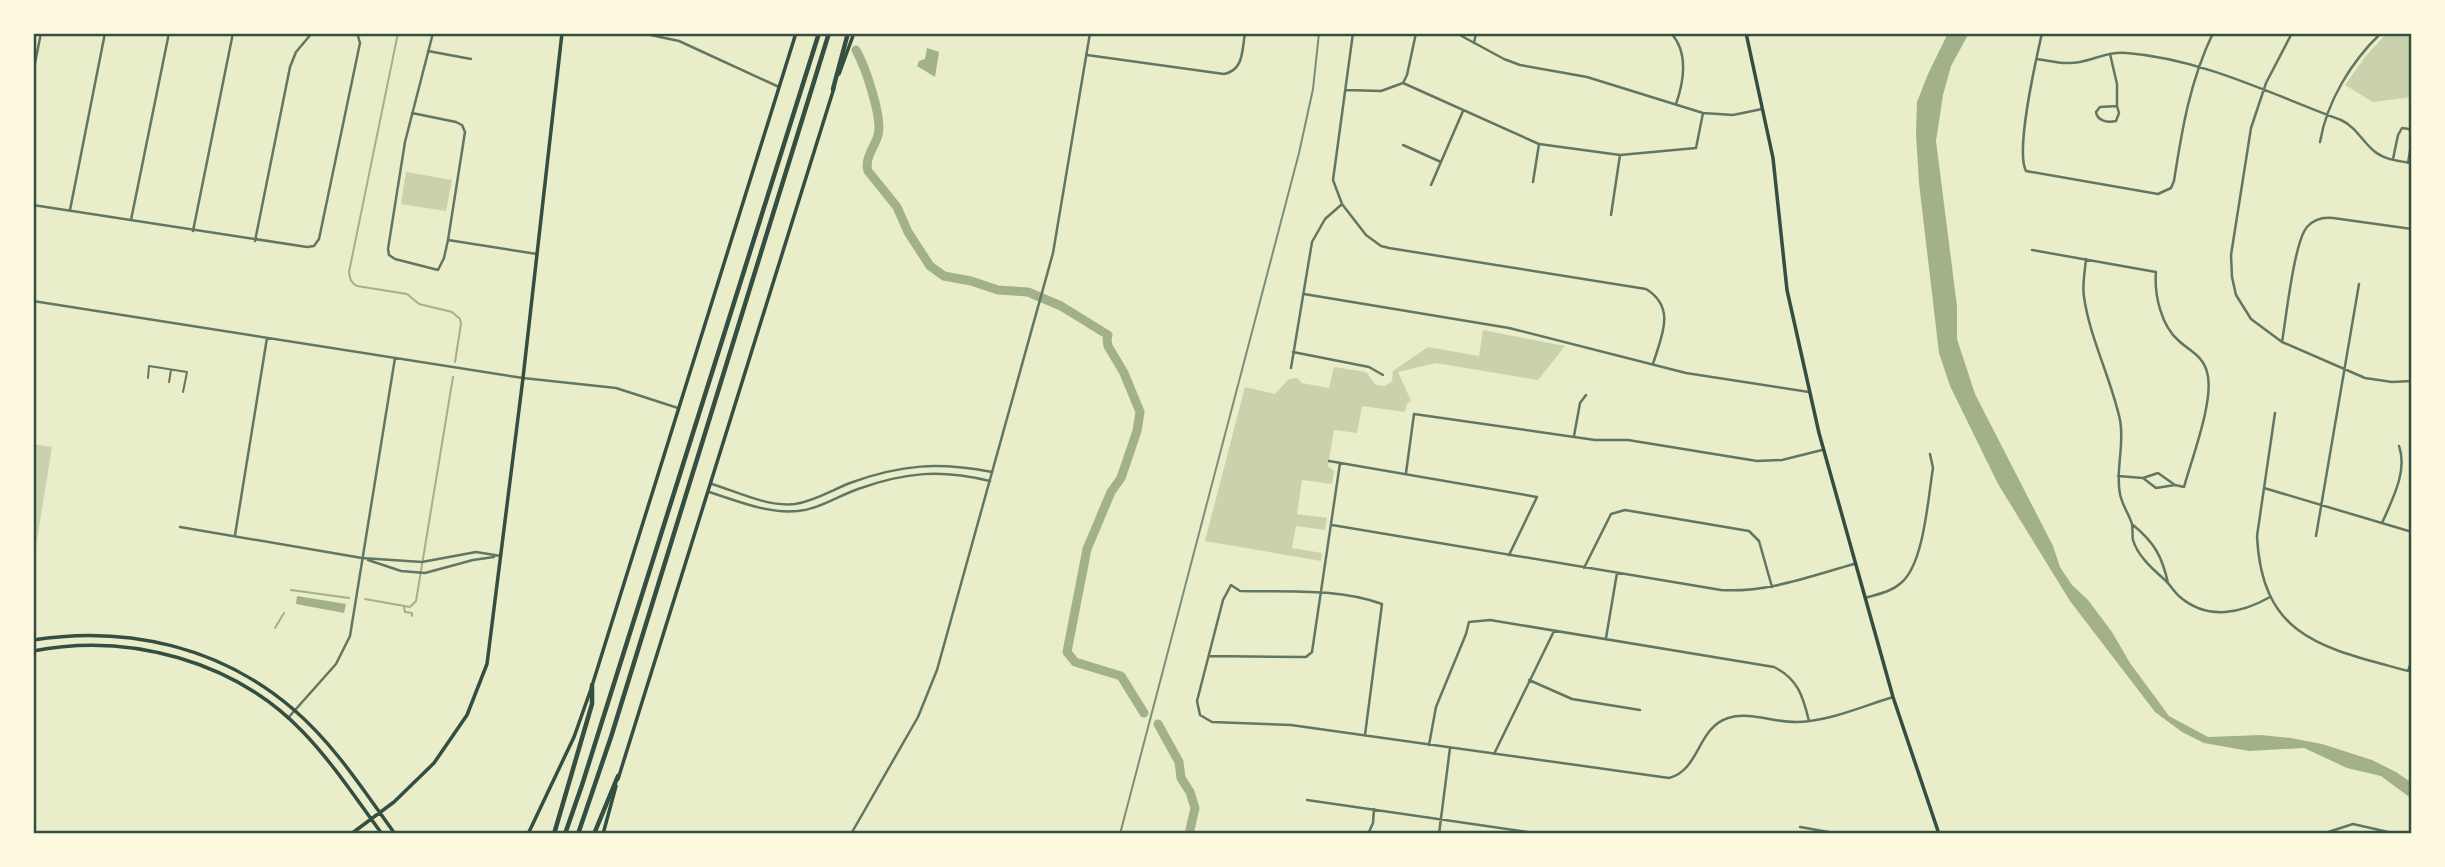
<svg xmlns="http://www.w3.org/2000/svg" width="2445" height="867" font-family="'Zilla Slab',serif">
	<style>
		.green { fill: #cad2ad }
		.water { fill: #a3b18a }
		.lines { fill: none; stroke-linecap: round; stroke-linejoin: round }
		.stream { stroke: #a3b18a; stroke-width: 2 }
		.river { stroke: #a3b18a; stroke-width: 9 }
		.pedestrian { stroke: #617663; stroke-width: 2 }
		.minor { stroke: #617663; stroke-width: 2.5 }
		.tertiary { stroke: #617663; stroke-width: 2.5 }
		.secondary { stroke: #344e41; stroke-width: 3.5 }
		.motorway { stroke: #344e41; stroke-width: 4.5 }
		.rail { stroke: #7c8e77; stroke-width: 2 }
		.neatline { fill: none; stroke: #344e41; stroke-width: 2.5 }
	</style>
	<rect width="100%" height="100%" fill="#e9edc9"/>
	<path class="green" d="M 2387,33 L 2412,33 L 2412,97 L 2373,102 L 2345,85 L 2365,57 Z
		M 406,172 L 452,180 L 446,211 L 401,204 Z
		M 1483,330 L 1565,346 L 1538,380 L 1436,363 L 1398,372 L 1411,401 L 1407,404 L 1405,412 L 1362,406 L 1357,433 L 1334,430 L 1328,466 L 1334,471 L 1332,484 L 1302,480 L 1297,514 L 1327,518 L 1325,530 L 1296,526 L 1292,548 L 1322,553 L 1321,561 L 1205,541 L 1245,387 L 1275,394 L 1289,379 L 1297,378 L 1302,383 L 1329,388 L 1334,367 L 1366,372 L 1376,385 L 1385,386 L 1392,381 L 1393,371 L 1428,347 L 1479,356 Z
		M 33,444 L 52,447 L 35,552 L 33,552 Z"/>
	<path class="water" d="M 1948,33 L 1969,33 L 1951,66 L 1943,95 L 1936,141 L 1957,306 L 1957,339 L 1975,394 L 2053,546 L 2060,567 L 2072,585 L 2088,600 L 2112,632 L 2130,663 L 2169,716 L 2208,737 L 2261,735 L 2291,738 L 2322,744 L 2372,760 L 2396,772 L 2412,783 L 2412,799 L 2381,776 L 2347,768 L 2304,748 L 2249,751 L 2204,743 L 2182,732 L 2155,712 L 2070,601 L 1998,484 L 1950,386 L 1939,353 L 1919,183 L 1916,134 L 1917,102 L 1928,74 Z
		M 927,48 L 939,52 L 935,77 L 917,66 L 919,61 L 925,59 Z
		M 297,596 L 346,604 L 344,613 L 296,604 Z"/>
	<g class="lines">
		<path class="stream" d="M 398,33 L 349,272 C 350,279 351,283 357,286 L 407,294 L 419,304 L 452,312 L 460,319 L 461,324 L 455,362
			M 291,590 L 349,598
			M 365,599 L 410,607 L 416,601 L 453,377
			M 404,607 L 405,612 L 412,613 L 412,616
			M 275,628 L 284,613"/>
		<path class="river" d="M 856,50 C 865,66 883,118 878,135 C 875,147 864,158 868,171 L 897,207 L 908,232 L 930,266 L 944,276 L 971,281 L 998,290 L 1028,292 L 1061,306 L 1108,335 L 1107,339 L 1108,346 L 1124,373 L 1140,412 L 1137,431 L 1121,478 L 1111,492 L 1087,549 L 1067,652 L 1075,662 L 1121,676 L 1144,713
			M 1158,724 L 1179,762 L 1181,778 L 1190,792 L 1195,808 L 1189,834"/>
		<path class="pedestrian" d="M 148,378 L 149,366 L 187,372 L 183,392
			M 169,382 L 171,370"/>
		<path class="minor" d="M 1353,33 L 1333,180 L 1342,204 L 1366,235 L 1381,246 L 1389,248 L 1646,289 C 1677,308 1661,337 1653,364
			M 1456,33 L 1504,59 L 1520,65 L 1587,77 L 1703,113 L 1733,115 L 1762,109
			M 1671,33 C 1689,53 1684,81 1676,104
			M 2042,33 C 2036,60 2015,150 2026,171 L 2158,194 L 2171,188 L 2174,181 C 2182,129 2190,81 2213,33
			M 2292,33 L 2266,83 L 2251,128 L 2231,255 L 2232,277 L 2236,295 L 2251,319 L 2282,342 L 2365,378 L 2392,382 L 2412,381
			M 1474,43 L 1476,33
			M 428,51 L 471,59
			M 2110,54 L 2117,84 L 2117,106 L 2100,107 L 2096,112 C 2097,121 2108,123 2116,121 L 2119,113 L 2117,106
			M 1087,55 L 1224,74 C 1244,70 1242,50 1245,33
			M 2037,59 C 2052,61 2065,65 2080,62 C 2096,59 2110,51 2127,53 C 2202,59 2271,94 2341,120 C 2356,127 2362,141 2374,151 C 2385,160 2398,161 2412,163
			M 33,73 L 41,33
			M 1403,83 L 1539,144 L 1620,155 L 1696,148 L 1703,113
			M 1403,83 L 1407,75 L 1416,33
			M 1346,90 L 1381,91 L 1403,83
			M 412,113 L 456,122 L 462,125 L 465,132 L 448,240 L 444,258 L 438,270 L 395,259 L 389,255 L 388,249 L 405,142 L 433,33
			M 2320,142 C 2327,101 2351,62 2381,33
			M 1403,145 L 1441,162
			M 2393,159 L 2398,135 L 2402,128 L 2409,129 L 2412,134
			M 2408,163 L 2412,139
			M 1533,182 L 1539,144
			M 1431,185 L 1463,111
			M 33,205 L 307,247 L 314,246 L 319,239 L 360,43 L 357,33
			M 70,210 L 105,33
			M 1611,215 L 1620,155
			M 131,220 L 169,33
			M 193,231 L 233,33
			M 448,240 L 537,254
			M 255,241 L 290,67 L 296,52 L 312,33
			M 2032,250 L 2156,272 C 2154,294 2161,326 2179,341 C 2190,351 2203,356 2207,372 C 2215,398 2192,458 2184,487 L 2175,485
			M 2086,259 C 2085,271 2082,285 2084,297 C 2090,339 2111,378 2120,420 C 2125,445 2115,470 2120,494 C 2122,505 2129,514 2132,524 C 2133,529 2132,535 2133,540 C 2138,557 2154,570 2166,581 C 2171,586 2175,593 2180,597 C 2208,621 2242,613 2270,597
			M 1304,294 L 1509,328 L 1686,373 L 1809,392
			M 33,301 L 523,378 L 616,388 L 678,408
			M 2282,342 C 2286,319 2294,242 2307,227 C 2314,219 2323,217 2333,218 L 2412,229
			M 1293,352 L 1369,367 L 1383,375
			M 1291,368 L 1312,242 L 1325,219 L 1341,205
			M 2411,381 L 2412,359
			M 2275,413 L 2257,536 C 2262,639 2324,648 2408,671 L 2412,660
			M 1574,436 L 1580,403 L 1586,395
			M 1329,461 L 1537,497 L 1509,555
			M 1406,473 L 1414,414 L 1595,440 L 1628,440 L 1757,461 L 1782,460 L 1822,450
			M 2158,473 L 2175,485 L 2156,488 L 2143,478 Z
			M 2118,476 L 2143,478
			M 712,484 C 738,492 767,507 795,504 C 815,501 832,490 850,483 C 902,464 938,462 992,472
			M 2264,488 L 2412,532
			M 709,492 C 738,501 767,514 798,511 C 819,509 838,496 858,489 C 906,472 940,469 990,481
			M 2382,523 C 2392,500 2408,471 2399,446
			M 1332,525 L 1721,590 C 1767,593 1811,576 1854,564
			M 2133,525 C 2154,542 2162,556 2168,583
			M 180,527 L 362,558 L 422,562 L 476,552 L 501,556
			M 235,535 L 267,338
			M 2316,536 L 2359,284
			M 368,560 L 401,571 L 425,573 L 473,560 L 494,557
			M 1584,568 L 1611,514 L 1625,510 L 1749,531 L 1759,541 L 1772,587
			M 1865,598 C 1878,594 1891,592 1901,583 C 1924,564 1928,498 1933,468 L 1930,454
			M 1606,638 L 1617,573
			M 1209,656 L 1306,657 L 1312,652 L 1340,463
			M 1529,680 L 1572,699 L 1640,710
			M 288,718 L 336,664 L 350,636 L 395,358
			M 1365,735 L 1382,604 C 1338,588 1287,592 1240,591 L 1231,585 L 1223,600 L 1197,701 L 1200,715 L 1212,722 L 1291,725 L 1669,778 C 1700,770 1697,728 1728,718 C 1750,711 1775,723 1798,722 C 1830,721 1863,706 1893,697
			M 1429,745 L 1436,707 L 1466,634 L 1469,622 L 1490,620 L 1774,667 C 1798,679 1803,696 1809,721
			M 1494,754 L 1554,631
			M 1307,800 L 1542,834
			M 1800,827 L 1840,834
			M 1368,834 L 1373,823 L 1374,809
			M 1439,834 L 1450,748"/>
		<path class="tertiary" d="M 641,33 L 679,41 L 779,87
			M 851,834 L 918,717 L 937,670 L 1053,253 L 1090,33
			M 2322,834 L 2353,824 L 2397,834"/>
		<path class="secondary" d="M 1746,33 L 1773,158 L 1787,290 L 1819,433 L 1893,697 L 1939,834
			M 839,74 L 854,33
			M 33,640 C 127,625 221,647 293,709 C 334,744 364,791 395,834
			M 33,651 C 129,632 235,661 303,732 C 332,762 357,800 382,834
			M 618,779 L 834,88
			M 351,834 L 394,802 L 434,763 L 467,715 L 487,664 L 523,378 L 562,33
			M 528,834 L 574,737 L 591,689 L 796,33
			M 603,834 L 616,786"/>
		<path class="motorway" d="M 833,89 L 848,33
			M 554,834 L 592,704 L 592,685
			M 565,834 L 582,785 L 819,33
			M 578,834 L 611,737 L 829,33
			M 594,834 L 618,776"/>
		<path class="rail" d="M 1120,834 L 1299,153 L 1313,89 L 1319,33"/>
	</g>
	<rect width="2445" height="867" fill="none" stroke="#fefae0" stroke-width="70"/>
	<rect x="35" y="35" width="2375" height="797" class="neatline"/>
</svg>
